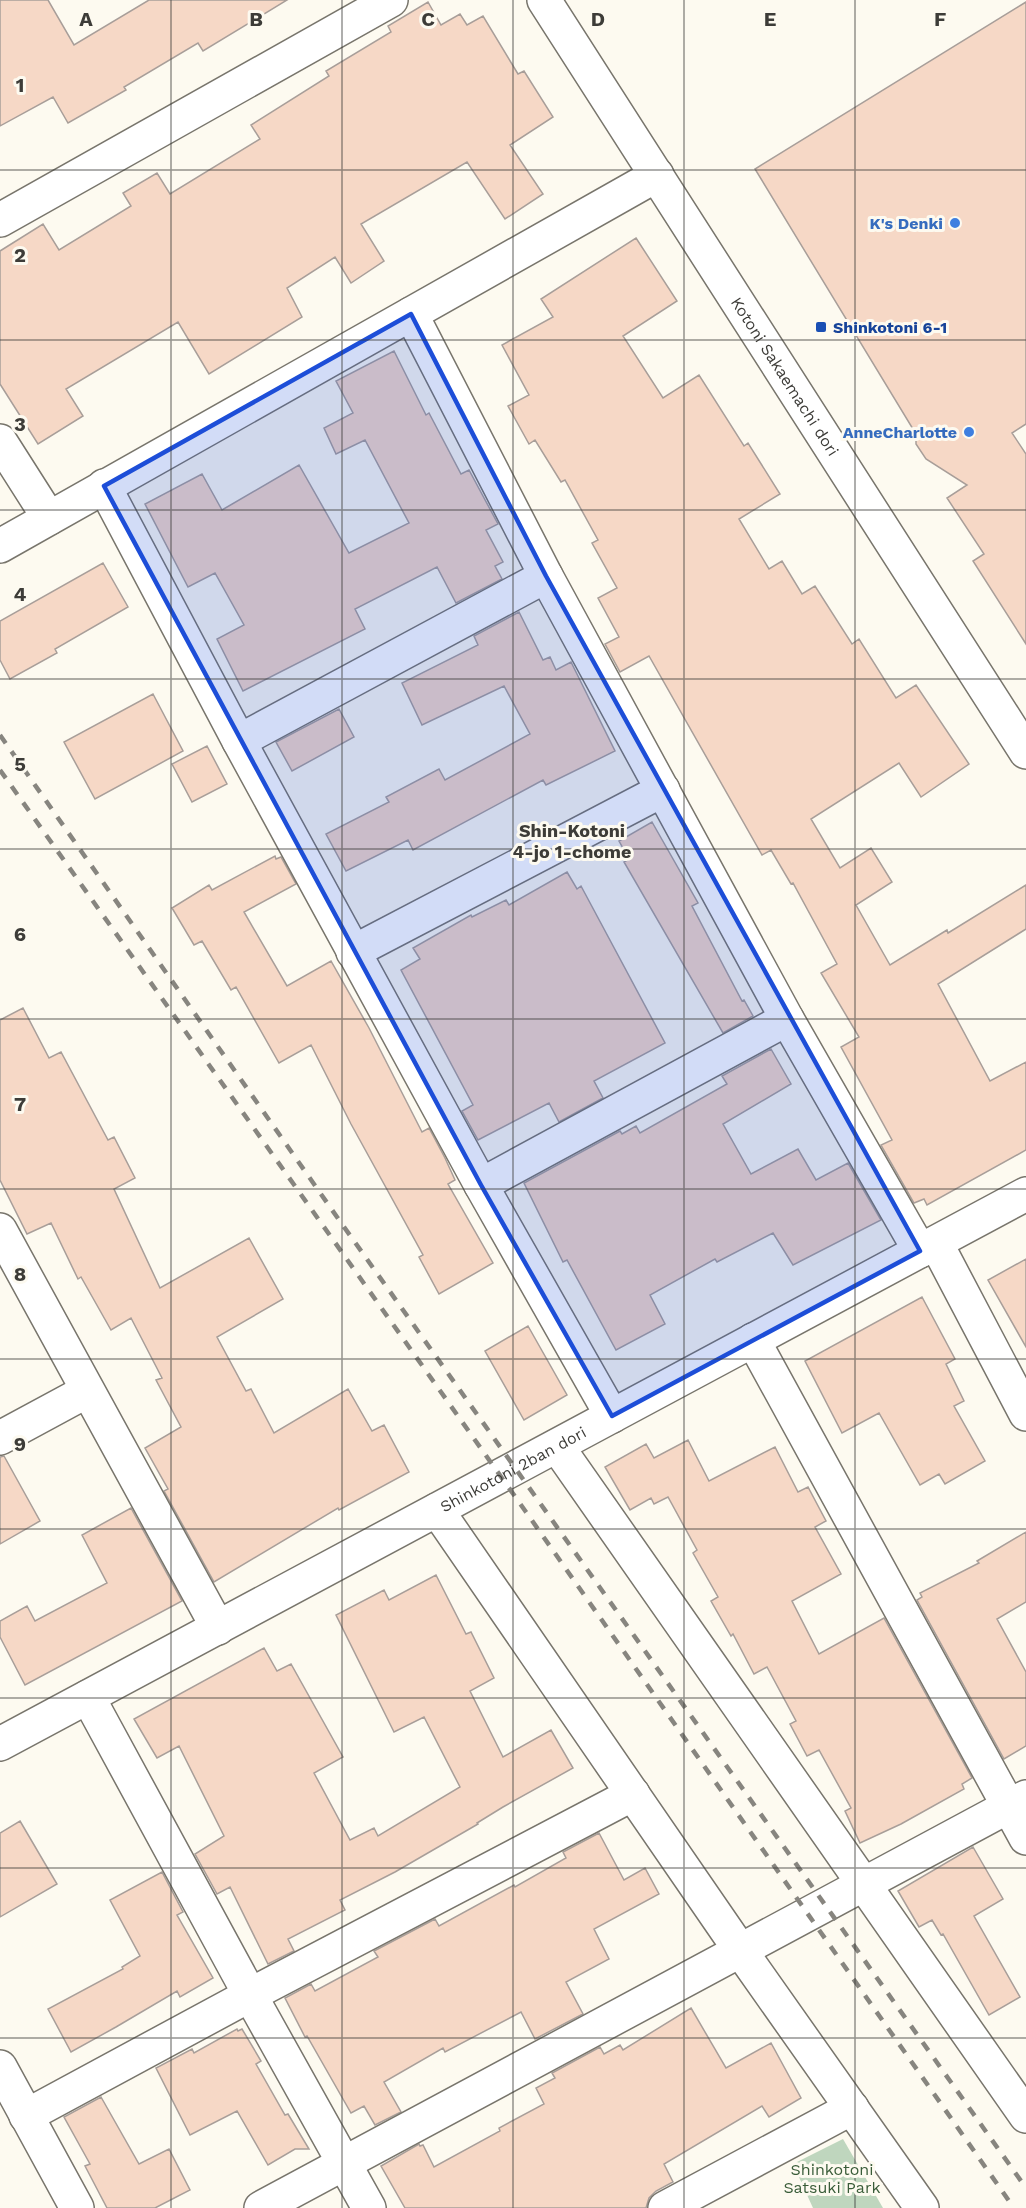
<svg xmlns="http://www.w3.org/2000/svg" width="1026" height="2208" font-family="'Work Sans',sans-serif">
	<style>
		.green { fill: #bfd6be }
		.building { fill: #f6d8c6; stroke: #a89e99; stroke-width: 1.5 }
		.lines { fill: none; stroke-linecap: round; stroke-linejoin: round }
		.street-casing { stroke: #78756c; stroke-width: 36 }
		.secondary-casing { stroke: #78756c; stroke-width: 36 }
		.street { stroke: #fff; stroke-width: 33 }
		.secondary { stroke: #fff; stroke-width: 33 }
		.rail { stroke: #87857f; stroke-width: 4.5; stroke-dasharray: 10 10; stroke-linecap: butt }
		.marked { fill: #1d4ed8; fill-opacity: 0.2; stroke: #1d4ed8; stroke-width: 4.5; stroke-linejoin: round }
		.grid { fill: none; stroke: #3d3c38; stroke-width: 1.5; stroke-opacity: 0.55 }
		.shop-dot { fill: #3f7fe0; stroke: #fdfaf0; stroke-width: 2 }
		.transit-dot { fill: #1a4fb4; stroke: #fdfaf0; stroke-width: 2 }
		.labels { text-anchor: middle; stroke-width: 6; stroke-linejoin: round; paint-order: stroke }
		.shop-label { font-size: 16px; font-weight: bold; fill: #366cbe; stroke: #fdfaf0; text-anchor: end }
		.transit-label { font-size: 16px; font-weight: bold; fill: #164399; stroke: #fdfaf0; text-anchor: start }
		.street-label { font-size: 16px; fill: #3d3c38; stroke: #fdfaf0 }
		.park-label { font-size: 16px; fill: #395c38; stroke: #fdfaf0 }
		.neighbourhood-label { font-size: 18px; font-weight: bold; fill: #3d3c38; stroke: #fdfaf0 }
		.grid-label { font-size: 20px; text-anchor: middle; font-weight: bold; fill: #3d3c38; stroke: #fdfaf0; stroke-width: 6; stroke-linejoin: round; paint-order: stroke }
	</style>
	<rect width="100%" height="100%" fill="#fdfaf0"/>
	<path class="green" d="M 843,2139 L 883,2208 L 813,2208 L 793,2164 Z"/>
	<path class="building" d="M 0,0 L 48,0 L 74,45 L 149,0 L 287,0 L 203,51 L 198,43 L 124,87 L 126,90 L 68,123 L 53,97 L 0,126 Z
		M 428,2 L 441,25 L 460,14 L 467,25 L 483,16 L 518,74 L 524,71 L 553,117 L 510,145 L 543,194 L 505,219 L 467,162 L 361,224 L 384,261 L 351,283 L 335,257 L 287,288 L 302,317 L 209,374 L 178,322 L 66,389 L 83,416 L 38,444 L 0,384 L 0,251 L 43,224 L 59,250 L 131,206 L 123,193 L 157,173 L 170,194 L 260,139 L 251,125 L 329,76 L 326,71 L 391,32 L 388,26 Z
		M 1026,2 L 1026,424 L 1012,433 L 1026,454 L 1026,644 L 973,561 L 984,554 L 947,498 L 967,485 L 926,459 L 916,444 L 916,434 L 755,169 Z
		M 636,238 L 677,301 L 623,336 L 663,398 L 699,375 L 744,446 L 748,443 L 780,494 L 739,519 L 769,569 L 782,561 L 802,594 L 815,586 L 852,644 L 859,639 L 896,698 L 916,685 L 969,764 L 921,797 L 899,763 L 811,819 L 840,868 L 871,848 L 892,882 L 856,905 L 890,965 L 947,930 L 948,933 L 1026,885 L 1026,929 L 938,984 L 990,1081 L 1026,1062 L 1026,1150 L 927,1205 L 924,1199 L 914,1203 L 881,1145 L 892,1140 L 841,1047 L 859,1037 L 821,973 L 837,964 L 793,883 L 791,884 L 771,850 L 762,855 L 649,656 L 620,672 L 605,644 L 619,637 L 598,598 L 617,588 L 592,543 L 598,540 L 565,480 L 561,482 L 535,440 L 529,444 L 508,406 L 529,395 L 502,345 L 553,317 L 541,299 Z
		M 394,351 L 426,415 L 429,413 L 461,474 L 469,470 L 498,524 L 486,530 L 503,562 L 495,566 L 502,579 L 456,603 L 437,567 L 355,609 L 365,629 L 243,691 L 217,639 L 244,625 L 215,573 L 188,587 L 145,504 L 202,474 L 222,510 L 299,465 L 349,553 L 409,523 L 365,440 L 336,454 L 324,428 L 353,413 L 336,381 Z
		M 103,563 L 128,607 L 55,649 L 57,653 L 10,679 L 0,660 L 0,621 Z
		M 519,612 L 543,660 L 550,657 L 556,670 L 571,662 L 615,751 L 546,785 L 543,780 L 413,850 L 408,840 L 346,871 L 326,834 L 389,802 L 386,797 L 439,769 L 445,780 L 530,734 L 504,686 L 422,725 L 402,683 L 478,645 L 474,636 Z
		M 153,694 L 183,751 L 95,799 L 64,742 Z
		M 339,709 L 354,737 L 292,771 L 276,742 Z
		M 207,746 L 227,784 L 192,802 L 172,764 Z
		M 652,822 L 698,903 L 692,906 L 742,1001 L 744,1000 L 753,1016 L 723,1033 L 624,862 L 629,859 L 619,841 Z
		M 275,856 L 276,859 L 281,857 L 296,884 L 244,912 L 287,986 L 331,961 L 369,1028 L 422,1132 L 429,1128 L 445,1158 L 455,1180 L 448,1184 L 493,1263 L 439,1294 L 419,1257 L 423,1255 L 351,1124 L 311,1045 L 279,1063 L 236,987 L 231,990 L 202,941 L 194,945 L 172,908 L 209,885 L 212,890 Z
		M 567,872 L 577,889 L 581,886 L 665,1043 L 594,1081 L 603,1098 L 559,1122 L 549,1103 L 478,1140 L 462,1111 L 473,1105 L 401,970 L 420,959 L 413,948 L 471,915 L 472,917 L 506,900 L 509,905 Z
		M 23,1008 L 49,1058 L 61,1052 L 108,1140 L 114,1137 L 135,1178 L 114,1189 L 160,1288 L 249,1238 L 283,1299 L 217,1337 L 246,1391 L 251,1389 L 274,1433 L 348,1389 L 372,1431 L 384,1425 L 409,1472 L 339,1510 L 338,1508 L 214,1582 L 164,1491 L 168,1489 L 145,1448 L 181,1427 L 156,1380 L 162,1378 L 131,1318 L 111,1330 L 81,1277 L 78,1279 L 51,1223 L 27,1234 L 0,1180 L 0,1020 Z
		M 771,1049 L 791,1084 L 723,1124 L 751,1174 L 798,1149 L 816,1180 L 848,1163 L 881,1220 L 793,1265 L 773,1233 L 717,1262 L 715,1259 L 650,1295 L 665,1324 L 616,1350 L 567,1260 L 563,1262 L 524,1183 L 620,1131 L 622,1134 L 636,1126 L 640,1133 L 727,1084 L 722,1076 Z
		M 1026,1259 L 1026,1347 L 988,1280 Z
		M 922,1297 L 955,1359 L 946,1364 L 964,1401 L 954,1406 L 985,1461 L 945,1484 L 939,1474 L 920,1485 L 879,1413 L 842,1433 L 805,1361 Z
		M 528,1326 L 567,1395 L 524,1420 L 485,1351 Z
		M 688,1440 L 709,1481 L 775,1447 L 798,1492 L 808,1487 L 826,1521 L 815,1527 L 841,1574 L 792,1601 L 819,1654 L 884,1618 L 972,1778 L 962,1784 L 964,1789 L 901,1824 L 860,1843 L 845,1811 L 851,1808 L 819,1750 L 807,1756 L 790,1724 L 796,1721 L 767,1667 L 754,1674 L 733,1634 L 731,1636 L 711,1601 L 718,1597 L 693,1553 L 697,1550 L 668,1497 L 654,1504 L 651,1498 L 630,1510 L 605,1467 L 646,1444 L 654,1458 Z
		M 4,1456 L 40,1521 L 0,1544 L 0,1457 Z
		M 131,1508 L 182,1601 L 25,1685 L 0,1637 L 0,1621 L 27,1606 L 35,1621 L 107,1583 L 82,1535 Z
		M 1026,1532 L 1026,1602 L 997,1619 L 1026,1672 L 1026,1746 L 1004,1759 L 917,1600 L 922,1597 L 920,1593 L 979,1563 L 977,1561 Z
		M 436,1575 L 466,1634 L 471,1632 L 494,1678 L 470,1691 L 503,1757 L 551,1730 L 573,1768 L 503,1807 L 477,1823 L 478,1824 L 395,1872 L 340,1900 L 345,1910 L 288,1939 L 294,1951 L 268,1964 L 230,1887 L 217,1894 L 195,1854 L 224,1836 L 179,1746 L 157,1758 L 134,1719 L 264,1648 L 277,1671 L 291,1664 L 343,1757 L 314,1773 L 350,1840 L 374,1828 L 378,1836 L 460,1787 L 424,1717 L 394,1732 L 336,1615 L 384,1590 L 389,1600 Z
		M 20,1821 L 57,1884 L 0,1917 L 0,1833 Z
		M 599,1833 L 624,1880 L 645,1868 L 659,1894 L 594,1929 L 609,1959 L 566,1982 L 583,2014 L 535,2039 L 521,2012 L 445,2052 L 443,2048 L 384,2082 L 401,2112 L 375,2125 L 364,2106 L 351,2113 L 307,2036 L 305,2037 L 285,1998 L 311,1984 L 315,1991 L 378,1957 L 374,1951 L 435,1919 L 439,1926 L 514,1885 L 515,1887 L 566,1858 L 563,1852 Z
		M 973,1847 L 1003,1899 L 974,1916 L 1020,1997 L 989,2015 L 943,1934 L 941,1935 L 932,1920 L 919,1927 L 898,1891 Z
		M 162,1872 L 183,1912 L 177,1915 L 213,1978 L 180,1997 L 177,1991 L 116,2027 L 71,2052 L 48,2009 L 123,1969 L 122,1967 L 140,1956 L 110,1900 Z
		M 691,2008 L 726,2068 L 771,2043 L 801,2098 L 769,2117 L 762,2106 L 664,2164 L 673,2182 L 656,2191 L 649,2198 L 646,2208 L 405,2208 L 381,2166 L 419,2144 L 420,2146 L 423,2145 L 434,2167 L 500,2131 L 499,2128 L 544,2104 L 536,2088 L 555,2078 L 552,2073 L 600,2047 L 604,2054 L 620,2045 L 623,2050 Z
		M 237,2029 L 238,2031 L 242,2029 L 261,2061 L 256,2064 L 285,2115 L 288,2114 L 309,2149 L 295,2149 L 268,2165 L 237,2111 L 190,2135 L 156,2068 L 192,2049 L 194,2053 Z
		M 101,2097 L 139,2164 L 169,2149 L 190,2190 L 155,2208 L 107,2208 L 85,2166 L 90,2164 L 64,2117 Z"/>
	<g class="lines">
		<g class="street-casing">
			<g id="street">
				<path d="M 0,220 L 391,0"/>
				<path d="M 411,314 L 546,576 L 787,1019 L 920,1251"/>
				<path d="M 0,441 L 49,518"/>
				<path d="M 104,486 L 239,741 L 481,1185 L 612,1416"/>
				<path d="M 0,546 L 657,175"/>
				<path d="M 239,741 L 546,576"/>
				<path d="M 353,952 L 663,790"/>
				<path d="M 481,1185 L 787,1019"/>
				<path d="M 0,1230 L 218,1628"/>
				<path d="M 936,1243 L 1026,1414"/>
				<path d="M 753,1340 L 1026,1838"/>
				<path d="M 0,1438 L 87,1391"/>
				<path d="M 557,1446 L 1026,2116"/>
				<path d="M 437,1510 L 740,1950 L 922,2208"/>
				<path d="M 88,1697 L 250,1995 L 369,2208"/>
				<path id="s1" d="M 0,1744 L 1026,1194"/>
				<path d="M 0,2067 L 77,2208"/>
				<path d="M 26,2116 L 250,1995 L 633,1794"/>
				<path d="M 261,2208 L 1026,1797"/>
				<path d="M 665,2208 L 852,2108"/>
			</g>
		</g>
		<g class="secondary-casing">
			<g id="secondary">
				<path id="s2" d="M 544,0 L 1026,752"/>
			</g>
		</g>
		<use href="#street" class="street"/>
		<use href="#secondary" class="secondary"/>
		<path class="rail" d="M 0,735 L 337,1217 L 1026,2188
			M 0,770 L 526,1512 L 1014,2208"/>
	</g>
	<path class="marked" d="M 411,314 L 546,576 L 920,1251 L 612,1416 L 481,1185 L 104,486 Z"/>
	<path class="grid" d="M 171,0 L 171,2208M 342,0 L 342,2208M 513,0 L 513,2208M 684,0 L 684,2208M 855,0 L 855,2208M 0,170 L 1026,170M 0,340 L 1026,340M 0,510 L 1026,510M 0,679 L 1026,679M 0,849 L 1026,849M 0,1019 L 1026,1019M 0,1189 L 1026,1189M 0,1359 L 1026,1359M 0,1529 L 1026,1529M 0,1698 L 1026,1698M 0,1868 L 1026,1868M 0,2038 L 1026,2038"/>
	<g class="shop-dot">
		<circle cx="955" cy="223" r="6"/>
		<circle cx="969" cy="432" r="6"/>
	</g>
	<rect class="transit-dot" x="815" y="321" width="12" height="12" rx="3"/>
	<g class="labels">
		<g class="shop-label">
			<text x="943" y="229">K's Denki</text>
			<text x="957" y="438">AnneCharlotte</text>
		</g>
		<g class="transit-label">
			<text x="833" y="333">Shinkotoni 6-1</text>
		</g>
		<g class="street-label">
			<text dy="6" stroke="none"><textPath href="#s2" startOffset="447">Kotoni Sakaemachi dori</textPath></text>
			<text dy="6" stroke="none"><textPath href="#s1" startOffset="582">Shinkotoni 2ban dori</textPath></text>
		</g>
		<g class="park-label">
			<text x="832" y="2175">Shinkotoni<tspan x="832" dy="18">Satsuki Park</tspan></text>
		</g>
		<g class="neighbourhood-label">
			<text x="572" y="837">Shin-Kotoni<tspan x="572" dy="21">4-jo 1-chome</tspan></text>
		</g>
	</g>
	<g class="grid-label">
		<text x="86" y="26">A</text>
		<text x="256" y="26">B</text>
		<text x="428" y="26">C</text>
		<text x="598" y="26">D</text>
		<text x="770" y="26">E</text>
		<text x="940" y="26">F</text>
		<text x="20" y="92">1</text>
		<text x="20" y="262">2</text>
		<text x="20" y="431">3</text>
		<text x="20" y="601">4</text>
		<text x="20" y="771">5</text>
		<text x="20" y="941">6</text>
		<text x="20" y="1111">7</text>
		<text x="20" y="1281">8</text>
		<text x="20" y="1451">9</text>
	</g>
</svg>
